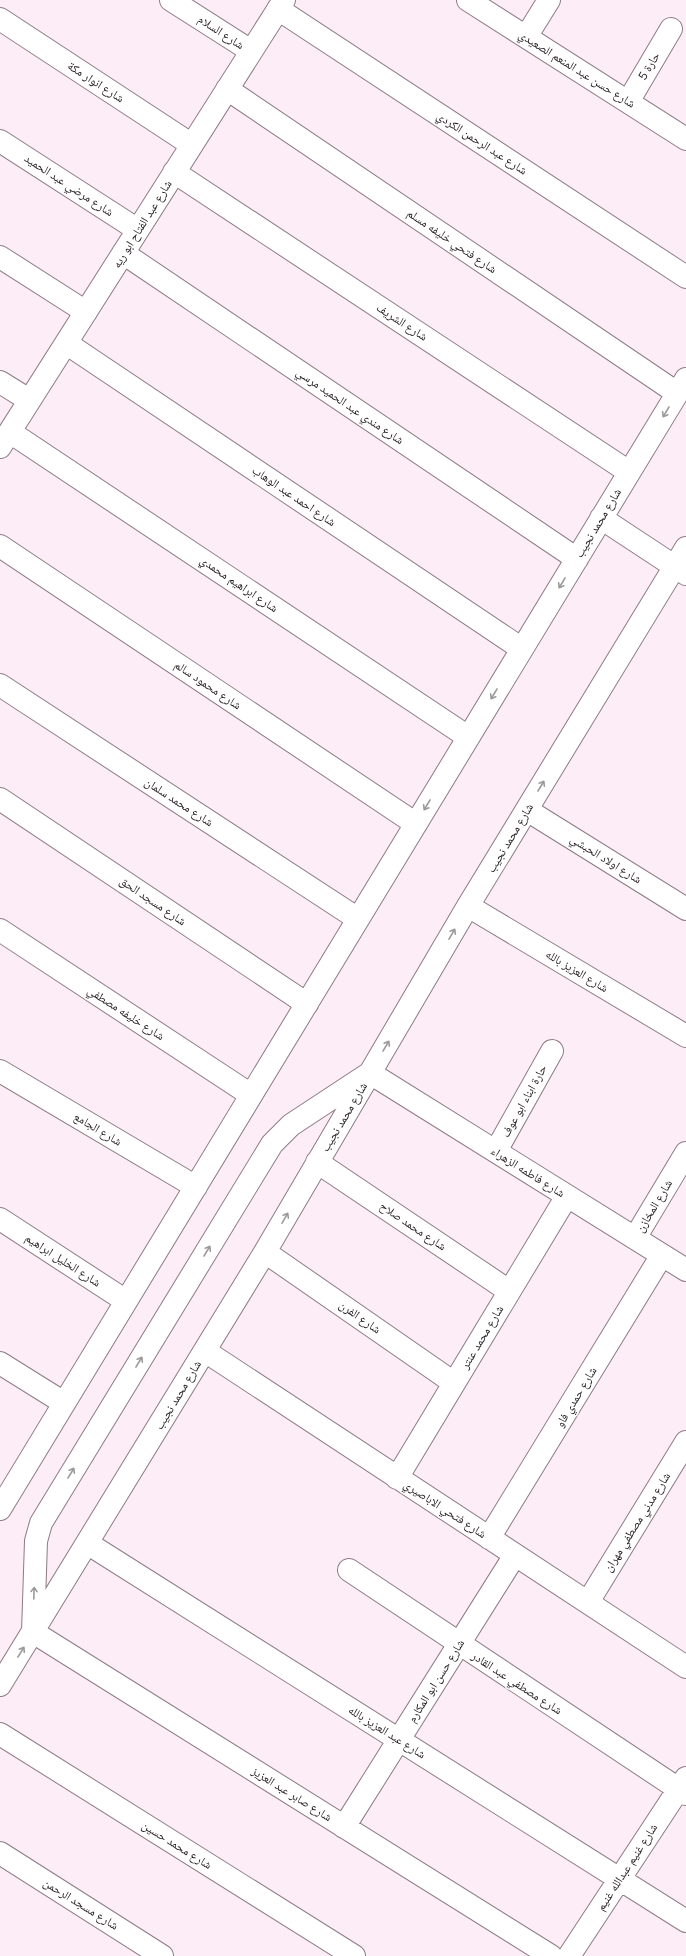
<svg xmlns="http://www.w3.org/2000/svg" width="686" height="1956" font-family="Figtree,'Noto Naskh Arabic',sans-serif">
	<style>
		.lines { fill: none; stroke-linecap: round; stroke-linejoin: round }
		.minor-casing { stroke: #8d7b85; stroke-width: 24 }
		.minor { stroke: #fff; stroke-width: 22 }
		.oneway { stroke: #9c999b }
		.labels { text-anchor: middle; stroke-width: 3; stroke-linejoin: round; paint-order: stroke }
		.street-label { font-size: 12px; fill: #231c20; stroke: #fff }
	</style>
	<rect width="100%" height="100%" fill="#fdedf6"/>
	<g class="lines">
		<g class="minor-casing">
			<path id="minor" d="M 171,0 L 251,51
				M 468,0 L 686,139
				M 278,9 L 686,277
				M 0,19 L 192,145
				M 526,37 L 549,0
				M 227,89 L 677,393
				M 628,102 L 671,29
				M 0,141 L 138,230
				M 174,172 L 629,472
				M 123,253 L 577,559
				M 0,257 L 86,312
				M 66,343 L 522,649
				M 0,382 L 29,400
				M 10,432 L 468,737
				M 0,447 L 284,0
				M 601,518 L 686,574
				M 0,546 L 416,824
				M 0,685 L 358,919
				M 0,799 L 307,1004
				M 527,810 L 686,909
				M 468,906 L 686,1036
				M 0,930 L 251,1095
				M 0,1071 L 196,1187
				M 496,1151 L 552,1051
				M 317,1162 L 509,1291
				M 0,1219 L 126,1301
				M 635,1238 L 686,1153
				M 265,1252 L 454,1383
				M 205,1351 L 686,1667
				M 0,1363 L 64,1403
				M 397,1478 L 567,1196
				M 0,1509 L 686,379
				M 489,1538 L 662,1255
				M 87,1543 L 686,1921
				M 349,1570 L 686,1794
				M 588,1602 L 686,1442
				M 0,1685 L 265,1252 L 468,906 L 686,548
				M 0,1734 L 354,1956
				M 344,1827 L 515,1555
				M 0,1853 L 162,1956
				M 551,1956 L 33,1632 L 36,1541 L 41,1523 L 272,1144 L 291,1125 L 370,1073 L 686,1270
				M 569,1956 L 686,1778"/>
		</g>
		<use href="#minor" class="minor"/>
	</g>
	<defs><path id="oneway-shaft" d="M-6 0H5M1.5-3L5.5 0L1.5 3" fill="none" stroke-width="1.6" stroke-linecap="round" stroke-linejoin="round"/></defs>
	<g class="oneway">
		<use href="#oneway-shaft" transform="translate(666 412) rotate(121)"/>
		<use href="#oneway-shaft" transform="translate(562 583) rotate(121)"/>
		<use href="#oneway-shaft" transform="translate(494 694) rotate(121)"/>
		<use href="#oneway-shaft" transform="translate(541 786) rotate(-59)"/>
		<use href="#oneway-shaft" transform="translate(427 805) rotate(121)"/>
		<use href="#oneway-shaft" transform="translate(452 934) rotate(-60)"/>
		<use href="#oneway-shaft" transform="translate(386 1046) rotate(-60)"/>
		<use href="#oneway-shaft" transform="translate(285 1218) rotate(-60)"/>
		<use href="#oneway-shaft" transform="translate(207 1251) rotate(-59)"/>
		<use href="#oneway-shaft" transform="translate(139 1362) rotate(-59)"/>
		<use href="#oneway-shaft" transform="translate(71 1473) rotate(-59)"/>
		<use href="#oneway-shaft" transform="translate(34 1593) rotate(-88)"/>
		<use href="#oneway-shaft" transform="translate(21 1652) rotate(-58)"/>
	</g>
	<g class="labels">
		<g class="street-label">
			<text transform="translate(221 32) rotate(33)" y="4">شارع السلام</text>
			<text transform="translate(649 66) rotate(-59)" y="4">حارة 5</text>
			<text transform="translate(577 69) rotate(32)" y="4">شارع حسن عبد المنعم الصعيدي</text>
			<text transform="translate(96 82) rotate(33)" y="4">شارع انوار مكة</text>
			<text transform="translate(482 143) rotate(33)" y="4">شارع عبد الرحمن الكردي</text>
			<text transform="translate(69 185) rotate(33)" y="4">شارع مرضي عبد الحميد</text>
			<text transform="translate(142 224) rotate(-58)" y="4">شارع عبد الفتاح ابو ريه</text>
			<text transform="translate(452 241) rotate(34)" y="4">شارع فتحي خليفه مسلم</text>
			<text transform="translate(402 322) rotate(33)" y="4">شارع الشريف</text>
			<text transform="translate(350 406) rotate(34)" y="4">شارع مندي عبد الحميد مرسي</text>
			<text transform="translate(294 496) rotate(34)" y="4">شارع احمد عبد الوهاب</text>
			<text transform="translate(598 523) rotate(-59)" y="4">شارع محمد نجيب</text>
			<text transform="translate(239 584) rotate(34)" y="4">شارع ابراهيم محمدي</text>
			<text transform="translate(208 685) rotate(34)" y="4">شارع محمود سالم</text>
			<text transform="translate(179 802) rotate(33)" y="4">شارع محمد سلمان</text>
			<text transform="translate(510 838) rotate(-59)" y="4">شارع محمد نجيب</text>
			<text transform="translate(606 859) rotate(32)" y="4">شارع اولاد الحبشي</text>
			<text transform="translate(153 901) rotate(34)" y="4">شارع مسجد الحق</text>
			<text transform="translate(577 971) rotate(31)" y="4">شارع العزيز بالله</text>
			<text transform="translate(126 1013) rotate(33)" y="4">شارع خليفه مصطفي</text>
			<text transform="translate(524 1101) rotate(-61)" y="4">حارة ابناء ابو عوف</text>
			<text transform="translate(344 1117) rotate(-59)" y="4">شارع محمد نجيب</text>
			<text transform="translate(98 1129) rotate(31)" y="4">شارع الجامع</text>
			<text transform="translate(528 1172) rotate(32)" y="4">شارع فاطمه الزهراء</text>
			<text transform="translate(654 1206) rotate(-59)" y="4">شارع المخازن</text>
			<text transform="translate(413 1226) rotate(34)" y="4">شارع محمد صلاح</text>
			<text transform="translate(63 1260) rotate(33)" y="4">شارع الخليل ابراهيم</text>
			<text transform="translate(360 1317) rotate(35)" y="4">شارع الفرن</text>
			<text transform="translate(482 1337) rotate(-59)" y="4">شارع محمد عنتر</text>
			<text transform="translate(178 1395) rotate(-59)" y="4">شارع محمد نجيب</text>
			<text transform="translate(576 1397) rotate(-59)" y="4">شارع حمدي فاو</text>
			<text transform="translate(445 1509) rotate(33)" y="4">شارع فتحي الاباصيري</text>
			<text transform="translate(637 1522) rotate(-58)" y="4">شارع مدني مصطفي مهران</text>
			<text transform="translate(436 1681) rotate(-58)" y="4">شارع حسن ابو المكارم</text>
			<text transform="translate(517 1683) rotate(33)" y="4">شارع مصطفي عبد القادر</text>
			<text transform="translate(387 1732) rotate(32)" y="4">شارع عبد العزيز بالله</text>
			<text transform="translate(292 1794) rotate(32)" y="4">شارع صابر عبد العزيز</text>
			<text transform="translate(177 1845) rotate(32)" y="4">شارع محمد حسين</text>
			<text transform="translate(627 1867) rotate(-57)" y="4">شارع غنيم عبدالله غنيم</text>
			<text transform="translate(81 1904) rotate(32)" y="4">شارع مسجد الرحمن</text>
		</g>
	</g>
</svg>
